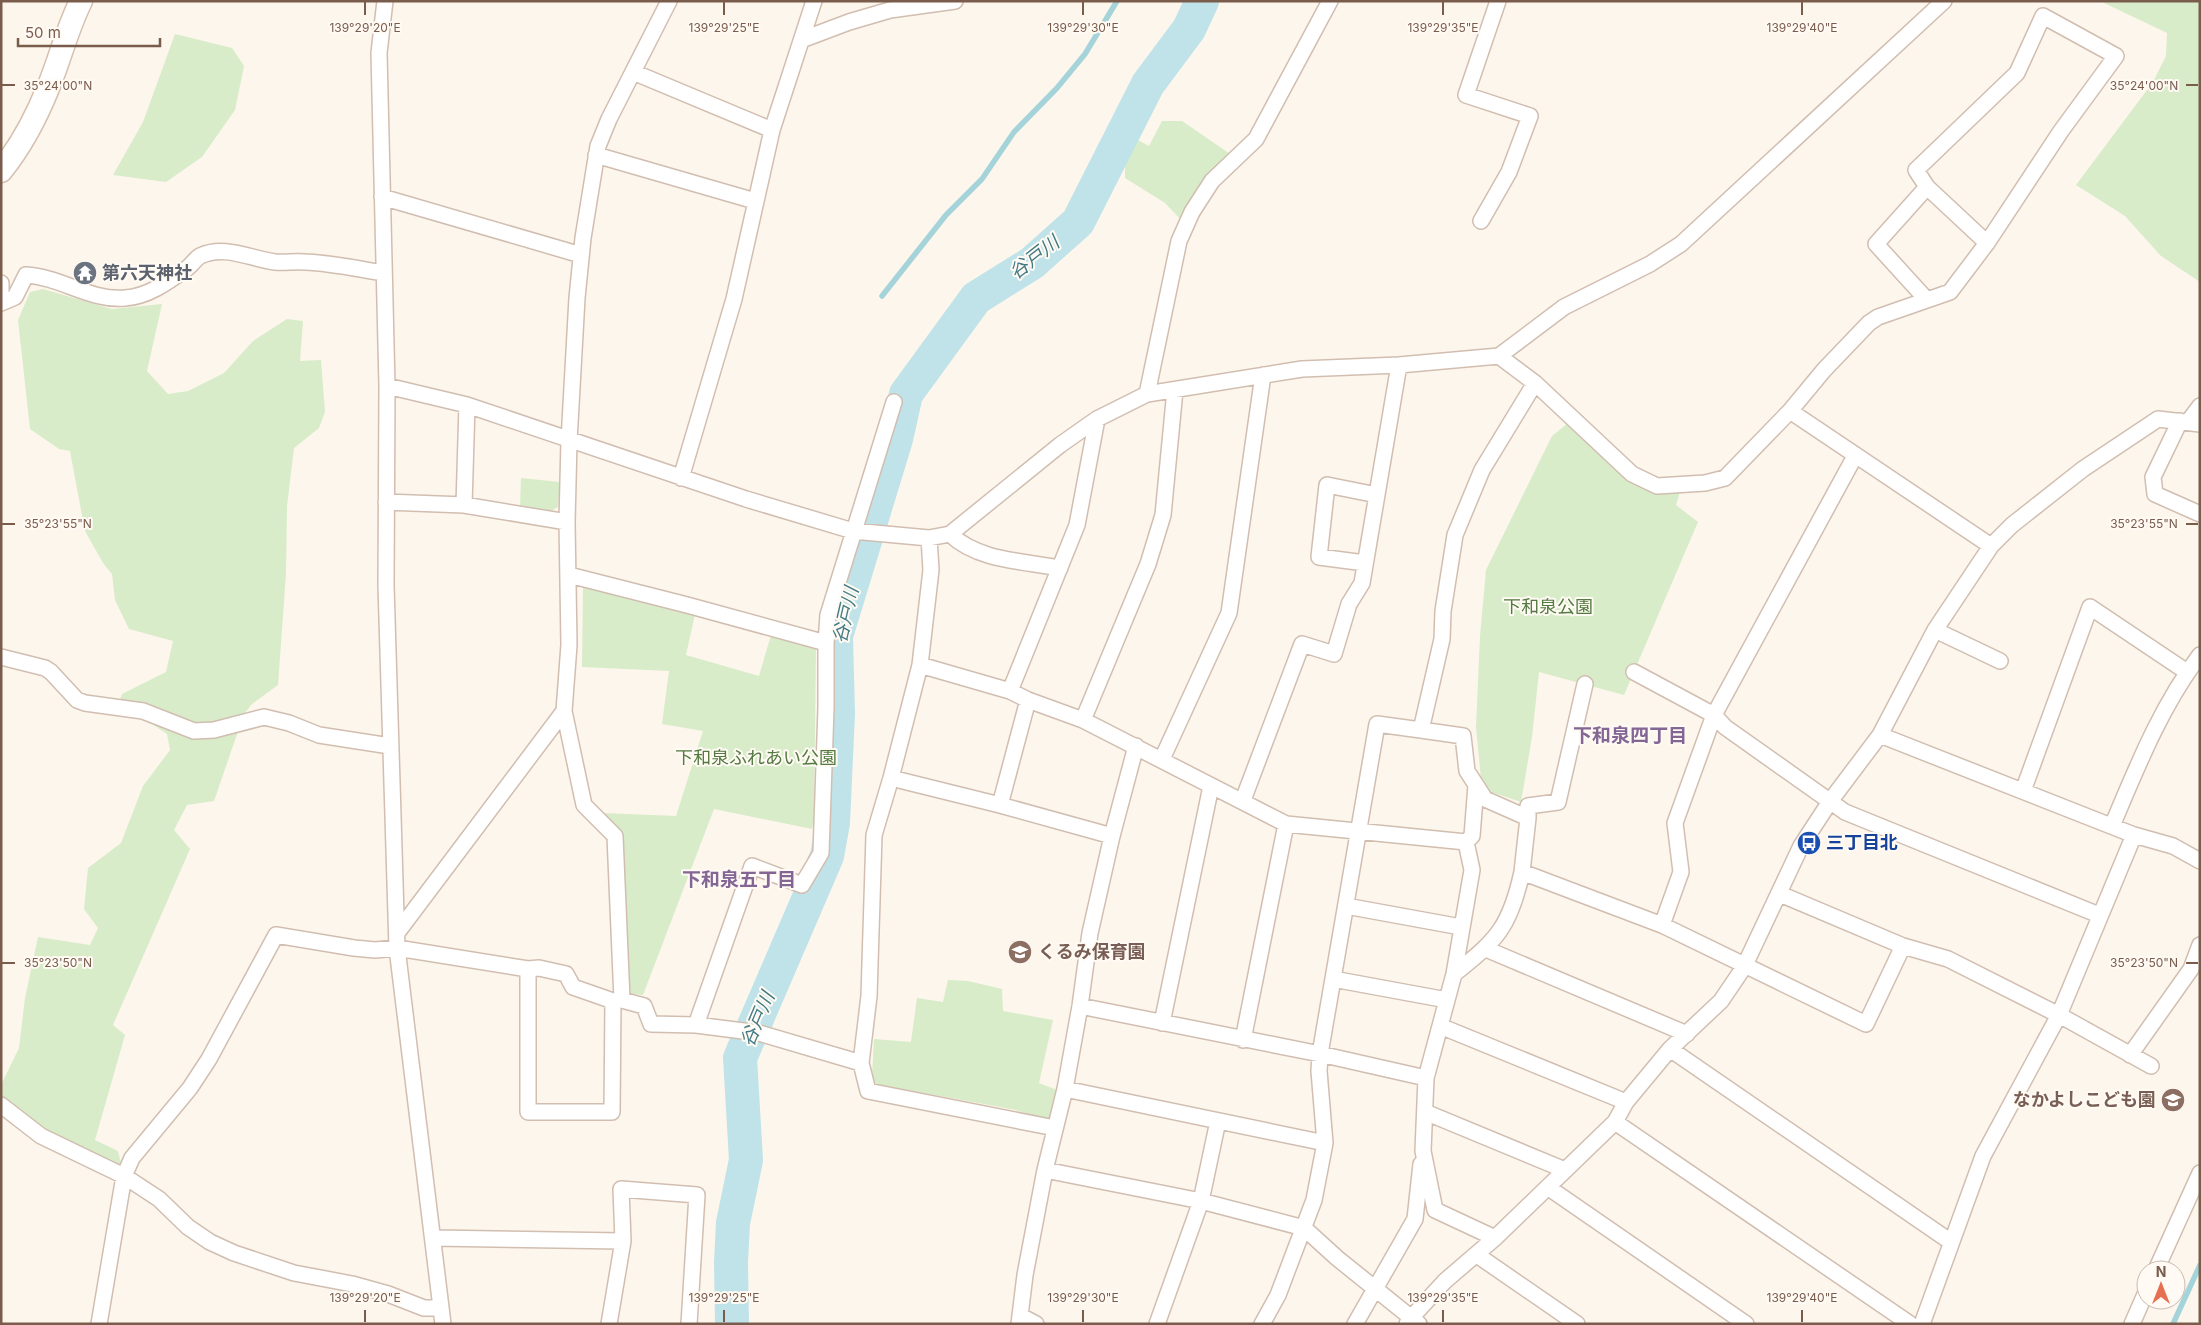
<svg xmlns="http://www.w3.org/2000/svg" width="2201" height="1325" font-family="Inter,'Noto Sans JP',sans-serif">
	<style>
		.green { fill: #d8ecc9 }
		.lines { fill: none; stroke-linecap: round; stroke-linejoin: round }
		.stream { stroke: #a5d3da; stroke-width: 5.5 }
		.river { stroke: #bfe3e8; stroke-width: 34 }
		.street-casing { stroke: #d1beb0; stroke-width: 18 }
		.secondary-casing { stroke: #d6c0b0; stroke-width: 25 }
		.street { stroke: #fff; stroke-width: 15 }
		.secondary { stroke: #fff; stroke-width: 22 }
		.ticks { fill: none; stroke: #7a5c4d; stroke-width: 2 }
		.labels { text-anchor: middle; stroke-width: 4; stroke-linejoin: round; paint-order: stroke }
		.worship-label { font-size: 18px; font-weight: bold; fill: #5b616d; stroke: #fffaf3; text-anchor: start }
		.park-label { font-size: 18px; fill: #537a41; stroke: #fffaf3 }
		.transit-label { font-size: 18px; font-weight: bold; fill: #164399; stroke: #fffaf3; text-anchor: start }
		.education-label { font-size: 18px; font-weight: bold; fill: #785e54; stroke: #fffaf3; text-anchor: start }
		.water-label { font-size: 19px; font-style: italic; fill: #437c86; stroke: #fffaf3 }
		.neighbourhood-label { font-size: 19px; font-weight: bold; fill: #846695; stroke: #fffaf3 }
		.ticks-label { font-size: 12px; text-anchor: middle; fill: #7a5c4d; stroke: #fffaf3; stroke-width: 4; stroke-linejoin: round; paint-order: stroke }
	</style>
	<rect width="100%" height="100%" fill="#fdf6ec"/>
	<path class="green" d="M 2100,1 L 2200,1 L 2200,282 L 2161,256 L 2125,216 L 2076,185 L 2153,82 L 2166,56 L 2167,33 Z
		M 175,34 L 232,48 L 244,66 L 235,110 L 202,157 L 166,182 L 113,175 L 143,122 Z
		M 1162,121 L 1182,121 L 1236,158 L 1186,225 L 1165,203 L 1125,178 L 1125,154 L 1119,141 L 1123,132 L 1149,146 Z
		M 43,289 L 112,309 L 162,304 L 147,371 L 168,394 L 188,391 L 224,373 L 253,341 L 287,319 L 303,321 L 300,361 L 321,360 L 325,412 L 319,428 L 294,448 L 287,506 L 286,573 L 278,685 L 252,704 L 244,714 L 214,801 L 187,805 L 174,830 L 190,849 L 113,1025 L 125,1035 L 95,1140 L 118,1151 L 124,1176 L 1,1105 L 1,1085 L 19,1048 L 25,998 L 38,937 L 90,945 L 98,928 L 84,909 L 88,868 L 121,843 L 143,786 L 170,750 L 167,734 L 119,702 L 122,694 L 166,672 L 173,641 L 129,629 L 115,600 L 112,574 L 103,563 L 85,531 L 70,451 L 59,449 L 30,429 L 18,320 L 30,292 Z
		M 1568,423 L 1661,492 L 1680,492 L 1676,505 L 1698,522 L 1624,695 L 1539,672 L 1532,737 L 1521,802 L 1482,789 L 1476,727 L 1480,636 L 1486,570 L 1552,436 Z
		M 521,478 L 560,482 L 558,507 L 551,511 L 520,506 Z
		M 583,585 L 695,614 L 686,655 L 759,676 L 771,635 L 816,648 L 814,819 L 812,829 L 714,809 L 643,995 L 627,993 L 622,836 L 604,813 L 676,816 L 703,731 L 662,724 L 669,671 L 582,667 Z
		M 948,980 L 968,981 L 1002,989 L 1003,1011 L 1053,1020 L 1039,1083 L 1057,1090 L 1051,1122 L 1016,1110 L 897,1088 L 878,1087 L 872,1077 L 874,1039 L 911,1042 L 917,998 L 943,1002 Z"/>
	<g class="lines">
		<path class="stream" d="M 882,296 L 946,215 L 982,179 L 1014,132 L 1057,88 L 1085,54 L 1117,1
			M 2173,1324 L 2200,1265"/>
		<path class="river" d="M 732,1324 L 731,1262 L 733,1223 L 746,1160 L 740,1058 L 827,856 L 833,823 L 838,714 L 836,636 L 896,439 L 906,394 L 976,298 L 1032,263 L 1078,222 L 1148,84 L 1189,29 L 1202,1"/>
		<g class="street-casing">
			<path id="street" d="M 385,1 L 379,53 L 387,386 L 386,585 L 397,948 L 443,1324
				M 804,39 L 849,22 L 890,10 L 955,1
				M 633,72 L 772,130
				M 596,155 L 755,201
				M 382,197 L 581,255
				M 1481,221 L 1509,172 L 1530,116 L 1466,95 L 1498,1
				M 1,283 L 1,298
				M 1927,300 L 1876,244 L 1927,187
				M 1,303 L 15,297 L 26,275 C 61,277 90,301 125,298 C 147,297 168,282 186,269 C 191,266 195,259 200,256 C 224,244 251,259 275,262 C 285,263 295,261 305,262 C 332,263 358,269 384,273
				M 1499,356 L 1535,383 L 1632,474 L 1657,486 L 1705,483 L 1725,478 L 1790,411 L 1824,370 L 1869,323 L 1878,317 L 1950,292 L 1987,243 L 2061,131 L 2116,56 L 2043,16 L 2017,73 L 1916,170 L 1927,187 L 1987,243
				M 387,386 L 467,405 L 746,499 L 853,531 L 929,538 L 950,534 L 1060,445 L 1097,419 L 1147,394 L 1302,369 L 1399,365 L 1499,356 L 1564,307 L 1650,264 L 1681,244 L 1944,1
				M 1147,394 L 1179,241 L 1192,212 L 1212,181 L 1256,139 L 1330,1
				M 1790,411 L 1991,546
				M 2180,421 L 2153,477 L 2155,494 L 2200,514
				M 2188,422 L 2200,406
				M 681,478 L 734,299 L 772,130 L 814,1
				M 386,502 L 464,505 L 567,522
				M 464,505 L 467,405
				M 950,534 C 978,561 1023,561 1060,568
				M 929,538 L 931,570 L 920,665 L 891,778 L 874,835 L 869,996 L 861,1063 L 868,1091 L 1055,1128
				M 1365,563 L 1319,557 L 1327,485 L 1377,495
				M 569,575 L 687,605 L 826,643
				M 1935,630 L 2000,661
				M 1,657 L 45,668 L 51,672 L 77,700 L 85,703 L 143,711 L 194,731 L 214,730 L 264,717 L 289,723 L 319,735 L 390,746
				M 920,665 L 1010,691 L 1028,700 L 1083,720 L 1286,824 L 1466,842 L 1472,870 L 1454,974 L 1426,1078 L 1423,1151 L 1435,1210 L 1495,1238
				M 1634,672 L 1714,715 L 1725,727 L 1845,812 L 2099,915
				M 1010,691 L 1077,525 L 1097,419
				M 564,711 L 584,805 L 615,836 L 622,1000
				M 1083,720 L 1148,564 L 1163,515 L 1175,390
				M 1421,730 L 1463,736 L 1467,771 L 1485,799 L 1528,818 L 1522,872
				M 1880,735 L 2134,835 L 2173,846 L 2200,861
				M 1162,759 L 1229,613 L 1263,375
				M 891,778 L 1000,805 L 1112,836
				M 2023,791 L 2090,607 L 2187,672
				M 1243,800 L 1302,644 L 1334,654 L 1349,604 L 1362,583 L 1399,365
				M 1000,805 L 1028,700
				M 1528,818 L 1528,806 L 1558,802 L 1585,684
				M 2112,826 C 2137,767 2161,706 2200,655
				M 1466,842 L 1472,836 L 1476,785
				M 1780,894 L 1903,946 L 1948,959 L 2059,1015 L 2151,1066
				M 1346,906 L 1461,927
				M 1662,925 L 1681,872 L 1675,823 L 1714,715 L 1855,456
				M 397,933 L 564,711 L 569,645 L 567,522 L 569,441 L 577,298 L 583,238 L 598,146 L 609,119 L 669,1
				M 1486,949 L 1687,1034
				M 528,969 L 528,1112 L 612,1112 L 613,1001
				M 1454,974 C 1497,940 1510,927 1522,872 L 1662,925 L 1866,1024 L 1903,946
				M 1333,979 L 1447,1000
				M 1080,1006 L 1320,1054 L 1426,1078
				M 1162,1023 L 1211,786
				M 696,1025 L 752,866 L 802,885 L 821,853 L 826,708 L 826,643 L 828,615 L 894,402
				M 1440,1026 L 1626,1102
				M 1243,1040 L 1286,824
				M 1670,1049 L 1951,1242
				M 2130,1055 L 2191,969 L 2200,945
				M 1065,1089 L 1325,1143
				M 1,1105 L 41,1136 L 124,1176 L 159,1199 L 188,1227 L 210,1242 L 234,1253 L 294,1273 L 352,1284 L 388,1294 L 424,1308 L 441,1308
				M 1425,1112 L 1565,1170
				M 1615,1122 L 1910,1324
				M 1045,1170 L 1201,1201 L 1304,1228 L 1337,1258 L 1419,1324
				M 1549,1188 L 1746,1324
				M 434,1238 L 623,1241
				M 1477,1255 L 1577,1324
				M 2156,1270 L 2200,1173
				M 1021,1316 L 1036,1324
				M 99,1324 L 124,1176 L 132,1158 L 190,1088 L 209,1059 L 276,935 L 354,948 L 375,950 L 397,948 L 528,969 L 539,968 L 566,974 L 573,987 L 613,1001 L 622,1000 L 644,1006 L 651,1024 L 696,1025 L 759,1033 L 861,1063
				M 609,1324 L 623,1241 L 621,1189 L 697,1195 L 689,1324
				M 1019,1324 L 1025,1275 L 1045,1170 L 1065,1089 L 1080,1006 L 1090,933 L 1112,836 L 1136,746
				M 1157,1324 L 1201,1201 L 1218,1121
				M 1262,1324 L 1278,1295 L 1314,1200 L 1325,1143 L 1319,1071 L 1320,1054 L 1377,724 L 1421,730 L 1442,639 L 1443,611 L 1455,535 L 1482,470 L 1535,383
				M 1355,1324 L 1415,1219 L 1421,1164
				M 1407,1324 L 1411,1318 L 1445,1281 L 1495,1238 L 1615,1122 L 1626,1102 L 1670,1049 L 1721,1001 L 1744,967 L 1801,846 L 1831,800 L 1880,735 L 1935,630 L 1991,546 L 2012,525 L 2083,469 L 2158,419 L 2200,424
				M 1922,1324 L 1983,1156 L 2059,1015 L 2134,835
				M 2132,1324 L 2146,1292"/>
		</g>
		<g class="secondary-casing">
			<path id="secondary" d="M 1,171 C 21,146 36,118 48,88 C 60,59 67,29 81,1"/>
		</g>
		<use href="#street" class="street"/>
		<use href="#secondary" class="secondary"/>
	</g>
	<path class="ticks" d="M 365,2 L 365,15M 724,2 L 724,15M 1083,2 L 1083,15M 1443,2 L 1443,15M 1802,2 L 1802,15M 2,85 L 15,85M 2186,85 L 2198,85M 2,524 L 15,524M 2186,524 L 2198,524M 2,963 L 15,963M 2186,963 L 2198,963M 365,1310 L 365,1322M 724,1310 L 724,1322M 1083,1310 L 1083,1322M 1443,1310 L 1443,1322M 1802,1310 L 1802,1322"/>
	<defs>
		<g id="temple-disc" transform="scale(1.25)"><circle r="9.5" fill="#6b7280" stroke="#fffaf3"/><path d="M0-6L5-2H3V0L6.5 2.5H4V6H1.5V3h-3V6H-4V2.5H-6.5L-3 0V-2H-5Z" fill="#fff"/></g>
		<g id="bus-disc" transform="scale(1.25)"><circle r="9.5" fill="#1a4fb4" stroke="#fffaf3"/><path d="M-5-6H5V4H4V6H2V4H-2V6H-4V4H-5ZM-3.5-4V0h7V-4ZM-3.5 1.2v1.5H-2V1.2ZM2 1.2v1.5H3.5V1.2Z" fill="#fff"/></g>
		<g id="school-disc" transform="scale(1.25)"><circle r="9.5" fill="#8d6e63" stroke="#fffaf3"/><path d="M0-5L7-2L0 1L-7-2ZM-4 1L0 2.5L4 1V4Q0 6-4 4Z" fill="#fff"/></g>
	</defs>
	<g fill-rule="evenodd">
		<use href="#temple-disc" x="85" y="273"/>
		<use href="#bus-disc" x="1809" y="843"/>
		<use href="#school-disc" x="1020" y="952"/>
		<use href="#school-disc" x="2173" y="1100"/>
	</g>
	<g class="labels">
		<g class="worship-label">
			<text x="102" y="279">第六天神社</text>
		</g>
		<g class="park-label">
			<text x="1548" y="613">下和泉公園</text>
			<text x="756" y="764">下和泉ふれあい公園</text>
		</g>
		<g class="transit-label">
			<text x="1826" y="849">三丁目北</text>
		</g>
		<g class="education-label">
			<text x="1038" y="958">くるみ保育園</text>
			<text x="2156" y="1106" text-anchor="end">なかよしこども園</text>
		</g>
		<g class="water-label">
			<text transform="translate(1034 257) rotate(-38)" y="7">谷戸川</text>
			<text transform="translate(845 615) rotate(-77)" y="7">谷戸川</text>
			<text transform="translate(757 1019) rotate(-67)" y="7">谷戸川</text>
		</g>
		<g class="neighbourhood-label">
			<text x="1630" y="742">下和泉四丁目</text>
			<text x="739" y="886">下和泉五丁目</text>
		</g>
	</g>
	<g class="ticks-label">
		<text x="365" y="32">139°29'20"E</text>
		<text x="724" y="32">139°29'25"E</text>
		<text x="1083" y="32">139°29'30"E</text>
		<text x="1443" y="32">139°29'35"E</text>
		<text x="1802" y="32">139°29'40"E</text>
		<text x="58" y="90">35°24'00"N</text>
		<text x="2144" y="90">35°24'00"N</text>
		<text x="58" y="528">35°23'55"N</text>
		<text x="2144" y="528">35°23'55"N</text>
		<text x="58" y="967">35°23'50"N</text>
		<text x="2144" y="967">35°23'50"N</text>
		<text x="365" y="1302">139°29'20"E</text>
		<text x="724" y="1302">139°29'25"E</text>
		<text x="1083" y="1302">139°29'30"E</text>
		<text x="1443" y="1302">139°29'35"E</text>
		<text x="1802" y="1302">139°29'40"E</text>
	</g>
	<rect width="2201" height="1325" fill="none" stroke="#7a5c4d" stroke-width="5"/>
	<g transform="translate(2161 1285)"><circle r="24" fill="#fffaf3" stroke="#cabbb1"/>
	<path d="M0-4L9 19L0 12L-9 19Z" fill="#e76f51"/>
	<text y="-8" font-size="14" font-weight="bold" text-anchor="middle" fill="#7a5c4d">N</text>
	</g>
	<path d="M18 38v8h142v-8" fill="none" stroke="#7a5c4d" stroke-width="2.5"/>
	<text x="25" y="38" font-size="15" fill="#7a5c4d" stroke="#fffaf3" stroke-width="4" paint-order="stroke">50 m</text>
</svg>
